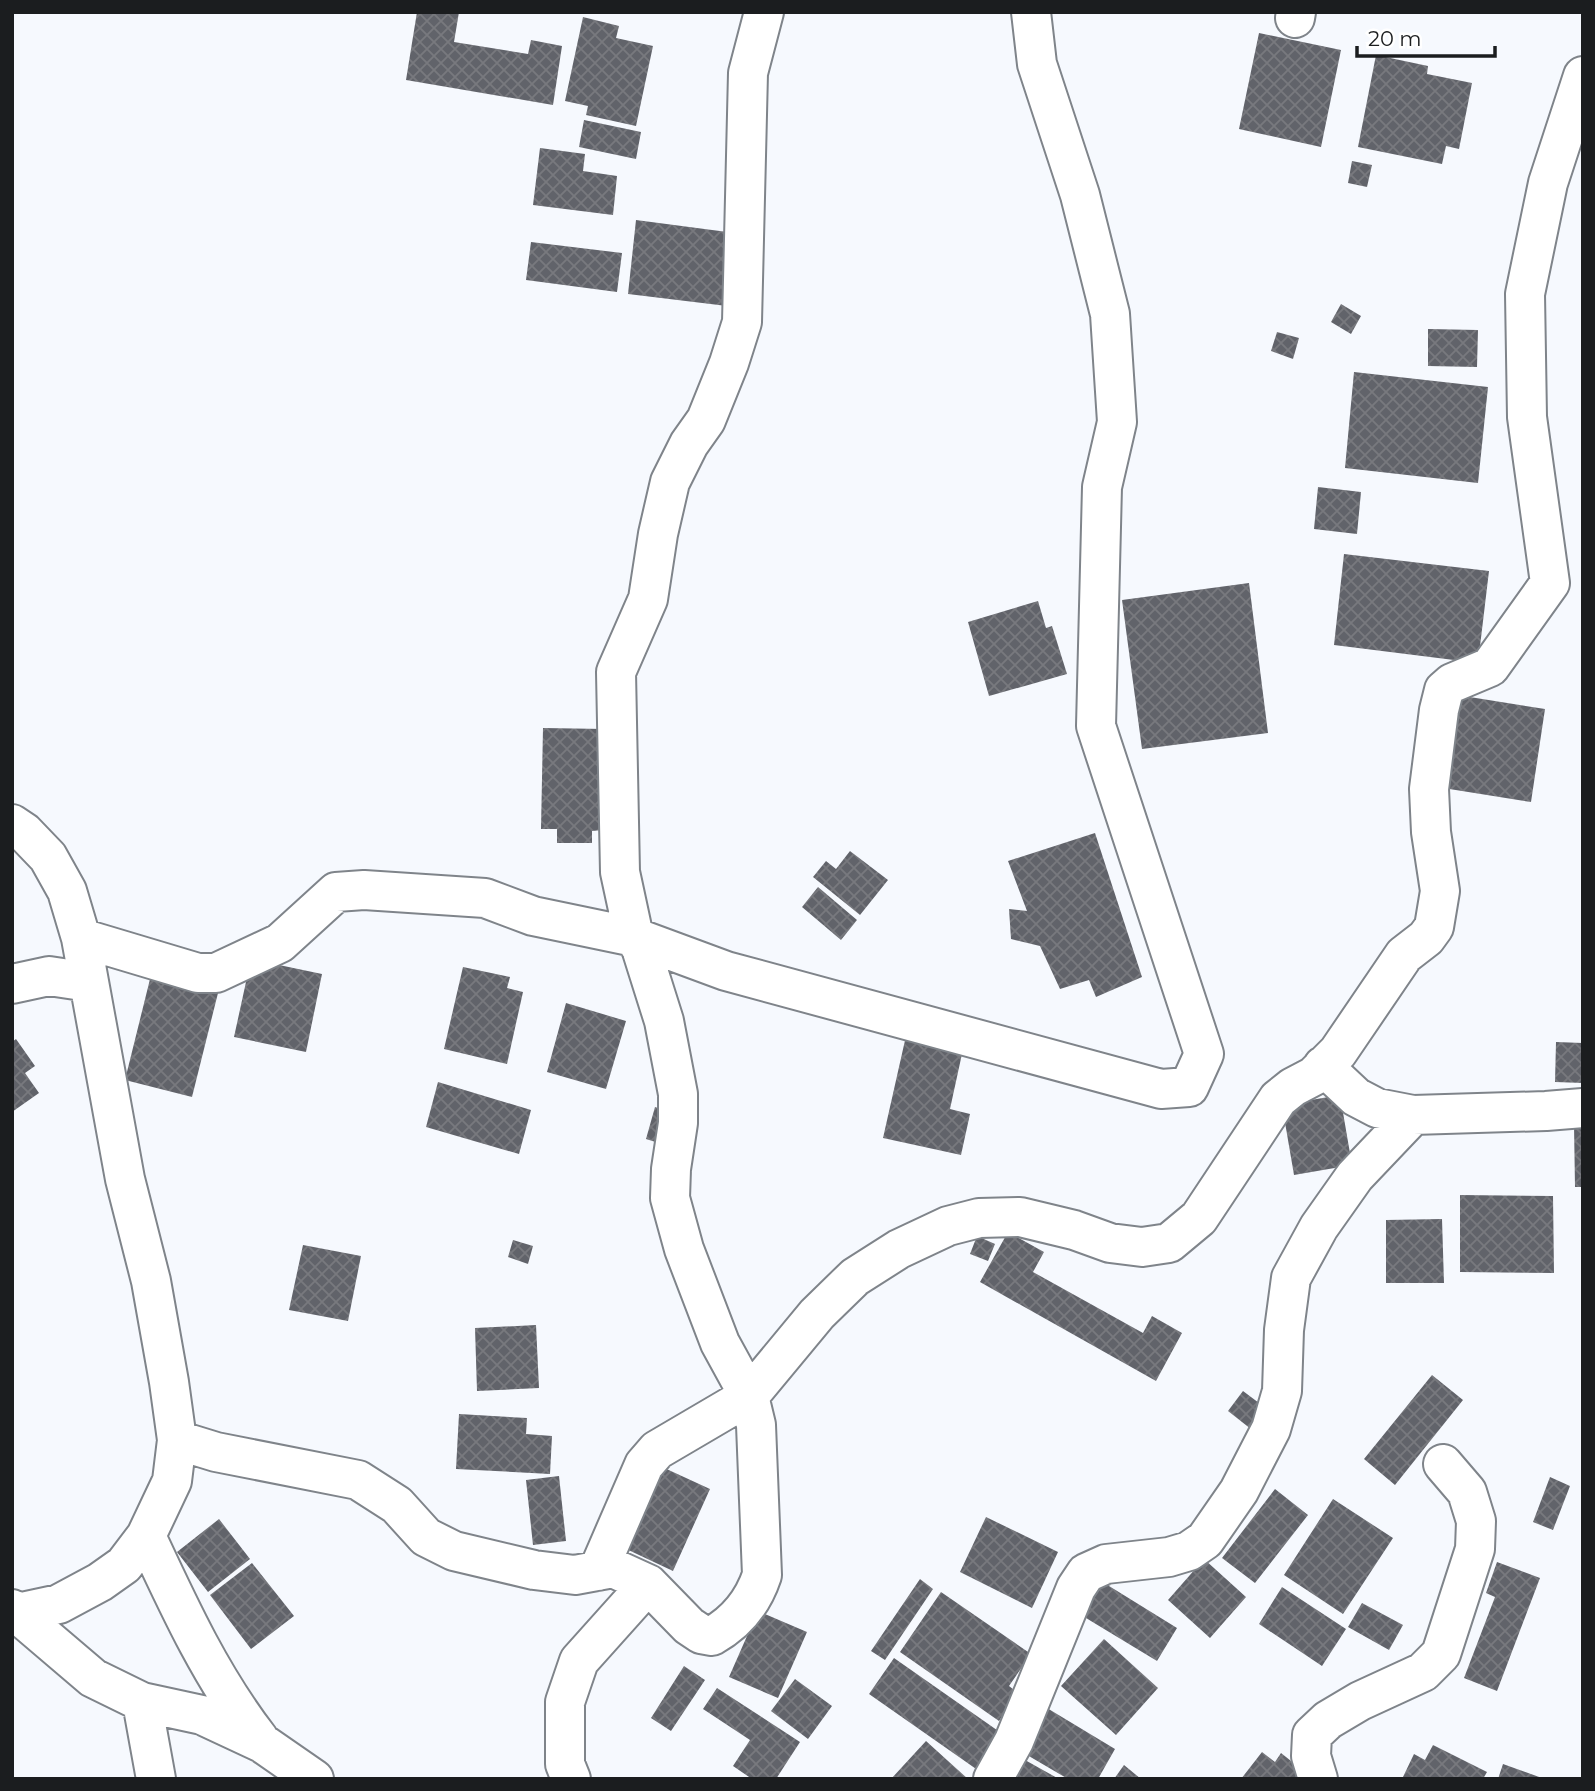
<svg xmlns="http://www.w3.org/2000/svg" width="1595" height="1791" font-family="Montserrat,sans-serif">
	<style>
		.building { fill: url(#building-cross-hatch) }
		.lines { fill: none; stroke-linecap: round; stroke-linejoin: round }
		.minor-casing { stroke: #7f848a; stroke-width: 42 }
		.minor { stroke: #fff; stroke-width: 38 }
	</style>
	<defs>
		<pattern id="building-cross-hatch" width="8" height="8" patternUnits="userSpaceOnUse" patternTransform="scale(1.75)"><rect width="8" height="8" fill="#61636a"/><path d="M0 0l8 8M0 8l8-8" fill="none" stroke="#78797e"/></pattern>
	</defs>
	<rect width="100%" height="100%" fill="#f6f9fe"/>
	<path class="building" d="M 417,12 L 459,12 L 454,42 L 528,54 L 531,40 L 562,46 L 553,105 L 406,80 Z
		M 583,17 L 619,26 L 616,38 L 653,46 L 636,126 L 586,115 L 588,106 L 565,101 Z
		M 1259,33 L 1341,50 L 1321,147 L 1239,129 Z
		M 1376,55 L 1428,66 L 1427,74 L 1472,83 L 1459,149 L 1446,146 L 1442,164 L 1358,147 Z
		M 584,120 L 641,132 L 636,159 L 579,147 Z
		M 540,148 L 585,154 L 583,171 L 617,176 L 613,215 L 533,205 Z
		M 1352,161 L 1372,165 L 1367,187 L 1348,183 Z
		M 636,220 L 735,233 L 727,306 L 628,294 Z
		M 531,242 L 622,253 L 617,292 L 526,280 Z
		M 1341,304 L 1361,316 L 1351,334 L 1331,322 Z
		M 1428,329 L 1478,330 L 1477,367 L 1428,366 Z
		M 1277,332 L 1299,338 L 1293,359 L 1271,351 Z
		M 1354,372 L 1488,387 L 1478,483 L 1345,468 Z
		M 1318,487 L 1361,492 L 1357,534 L 1314,529 Z
		M 1344,554 L 1489,571 L 1478,663 L 1334,645 Z
		M 1249,583 L 1268,733 L 1142,749 L 1122,600 Z
		M 1038,601 L 1046,628 L 1052,626 L 1067,674 L 989,696 L 968,622 Z
		M 1451,694 L 1545,709 L 1531,802 L 1437,787 Z
		M 543,728 L 605,729 L 603,830 L 592,831 L 592,843 L 557,843 L 557,829 L 541,829 Z
		M 1095,833 L 1142,977 L 1096,997 L 1089,980 L 1060,989 L 1040,946 L 1011,939 L 1009,909 L 1027,911 L 1008,861 Z
		M 850,851 L 888,880 L 860,915 L 813,877 L 826,861 L 836,869 Z
		M 818,887 L 857,920 L 841,940 L 802,907 Z
		M 251,959 L 322,974 L 306,1052 L 234,1037 Z
		M 463,967 L 510,977 L 507,988 L 523,992 L 507,1064 L 444,1049 Z
		M 152,971 L 219,989 L 192,1097 L 125,1080 Z
		M 566,1003 L 626,1021 L 606,1089 L 547,1072 Z
		M 908,1027 L 965,1040 L 950,1109 L 970,1114 L 961,1155 L 883,1138 Z
		M 16,1039 L 35,1066 L 25,1073 L 39,1093 L 12,1112 L 12,1042 Z
		M 1556,1042 L 1583,1043 L 1583,1083 L 1555,1082 Z
		M 438,1082 L 531,1110 L 519,1154 L 426,1127 Z
		M 1340,1095 L 1352,1165 L 1294,1175 L 1282,1105 Z
		M 655,1107 L 674,1113 L 665,1145 L 646,1139 Z
		M 1574,1125 L 1583,1125 L 1583,1187 L 1575,1187 Z
		M 1460,1195 L 1553,1196 L 1554,1273 L 1460,1272 Z
		M 1442,1219 L 1444,1283 L 1386,1283 L 1386,1220 Z
		M 1008,1232 L 1044,1252 L 1033,1272 L 1143,1333 L 1152,1316 L 1182,1333 L 1156,1381 L 980,1282 Z
		M 977,1236 L 995,1244 L 988,1261 L 970,1254 Z
		M 513,1240 L 533,1246 L 528,1264 L 508,1257 Z
		M 303,1245 L 361,1256 L 348,1321 L 289,1310 Z
		M 536,1325 L 539,1388 L 477,1391 L 475,1328 Z
		M 1432,1375 L 1463,1400 L 1395,1485 L 1364,1459 Z
		M 1243,1391 L 1271,1412 L 1256,1433 L 1228,1411 Z
		M 459,1414 L 527,1418 L 526,1434 L 552,1436 L 550,1474 L 456,1469 Z
		M 660,1466 L 710,1489 L 673,1571 L 622,1547 Z
		M 559,1476 L 566,1541 L 533,1545 L 526,1480 Z
		M 1550,1477 L 1570,1486 L 1553,1530 L 1533,1522 Z
		M 1275,1489 L 1308,1515 L 1255,1583 L 1222,1558 Z
		M 1333,1499 L 1393,1538 L 1343,1614 L 1284,1575 Z
		M 986,1517 L 1058,1552 L 1032,1608 L 960,1572 Z
		M 219,1519 L 250,1559 L 208,1592 L 177,1552 Z
		M 1204,1559 L 1246,1597 L 1210,1638 L 1168,1600 Z
		M 1497,1562 L 1540,1578 L 1497,1691 L 1464,1678 L 1495,1597 L 1486,1593 Z
		M 252,1563 L 294,1616 L 251,1649 L 210,1595 Z
		M 920,1579 L 933,1589 L 885,1660 L 871,1651 Z
		M 1101,1581 L 1177,1628 L 1157,1661 L 1081,1615 Z
		M 1282,1587 L 1346,1629 L 1322,1666 L 1259,1624 Z
		M 941,1592 L 1031,1654 L 1009,1686 L 1018,1693 L 999,1721 L 900,1652 Z
		M 1362,1603 L 1403,1625 L 1389,1650 L 1348,1627 Z
		M 758,1611 L 807,1632 L 778,1698 L 729,1677 Z
		M 1104,1639 L 1158,1688 L 1116,1735 L 1061,1686 Z
		M 894,1658 L 1004,1735 L 979,1771 L 869,1694 Z
		M 684,1666 L 705,1680 L 671,1731 L 651,1718 Z
		M 795,1679 L 832,1706 L 808,1739 L 771,1711 Z
		M 717,1688 L 800,1742 L 776,1779 L 752,1779 L 733,1766 L 750,1740 L 703,1709 Z
		M 1047,1708 L 1115,1749 L 1098,1779 L 1068,1779 L 1022,1752 Z
		M 926,1741 L 968,1779 L 891,1779 Z
		M 1433,1745 L 1487,1772 L 1483,1779 L 1402,1779 L 1414,1754 L 1425,1760 Z
		M 1262,1752 L 1275,1762 L 1281,1753 L 1306,1773 L 1302,1779 L 1241,1779 Z
		M 1025,1760 L 1059,1779 L 1015,1779 Z
		M 1503,1764 L 1542,1778 L 1542,1779 L 1498,1779 Z
		M 1124,1765 L 1141,1779 L 1114,1779 Z"/>
	<g class="lines">
		<g class="minor-casing">
			<path id="minor" d="M 1295,18 L 1296,12
				M 12,824 L 24,832 L 48,857 L 67,891 L 81,938 L 125,1179 L 151,1281 L 169,1382 L 177,1440 L 172,1481 L 146,1536 L 124,1565 L 100,1582 L 59,1604 L 17,1613
				M 81,938 L 198,973 L 216,973 L 280,943 L 336,892 L 364,890 L 485,898 L 533,916 L 634,937 L 726,971 L 1161,1089 L 1189,1087 L 1204,1054 L 1096,726 L 1102,487 L 1117,422 L 1110,314 L 1080,195 L 1037,64 L 1031,12
				M 12,984 L 49,976 L 89,982
				M 1323,1066 L 1356,1097 L 1377,1108 L 1413,1115 L 1546,1111 L 1583,1108
				M 177,1440 L 216,1452 L 358,1480 L 397,1505 L 426,1537 L 454,1551 L 534,1570 L 575,1575 L 613,1568 L 648,1584 L 689,1626 L 701,1634 L 712,1636 C 737,1622 753,1602 762,1575 L 756,1425 L 749,1396 L 720,1343 L 684,1249 L 670,1198 L 671,1169 L 678,1123 L 678,1094 L 664,1021 L 641,948 L 634,937 L 620,872 L 616,672 L 648,599 L 658,534 L 670,482 L 689,444 L 706,420 L 729,363 L 742,322 L 748,73 L 764,12
				M 146,1536 C 179,1607 211,1677 259,1739
				M 598,1571 L 644,1465 L 657,1450 L 749,1396 L 817,1314 L 855,1277 L 899,1249 L 948,1226 L 979,1218 L 1020,1217 L 1074,1230 L 1110,1243 L 1142,1247 L 1169,1243 L 1199,1218 L 1278,1099 L 1293,1087 L 1314,1076 L 1338,1052 L 1404,955 L 1426,938 L 1434,927 L 1440,891 L 1431,832 L 1429,789 L 1439,710 L 1444,690 L 1452,683 L 1490,667 L 1550,583 L 1527,417 L 1525,294 L 1548,183 L 1583,76
				M 12,1609 L 93,1678 L 142,1702 L 202,1715 L 262,1743 L 314,1779
				M 142,1702 L 156,1779
				M 571,1779 L 565,1764 L 565,1702 L 579,1661 L 648,1584
				M 993,1779 L 1014,1741 L 1076,1588 L 1086,1573 L 1106,1564 L 1169,1557 L 1189,1551 L 1205,1540 L 1239,1491 L 1271,1429 L 1282,1391 L 1284,1330 L 1291,1278 L 1319,1227 L 1355,1176 L 1413,1115
				M 1318,1779 L 1311,1756 L 1312,1735 L 1328,1720 L 1360,1701 L 1423,1672 L 1441,1654 L 1475,1549 L 1476,1521 L 1467,1492 L 1443,1464"/>
		</g>
		<use href="#minor" class="minor"/>
	</g>
	<rect width="1595" height="1791" fill="none" stroke="#1b1d1f" stroke-width="28"/>
	<path d="M1357 46v10h138v-10" fill="none" stroke="#1b1d1f" stroke-width="3.5"/>
	<text x="1368" y="46" font-size="21" fill="#1b1d1f" stroke="#ffffff" stroke-width="5" paint-order="stroke">20 m</text>
</svg>
